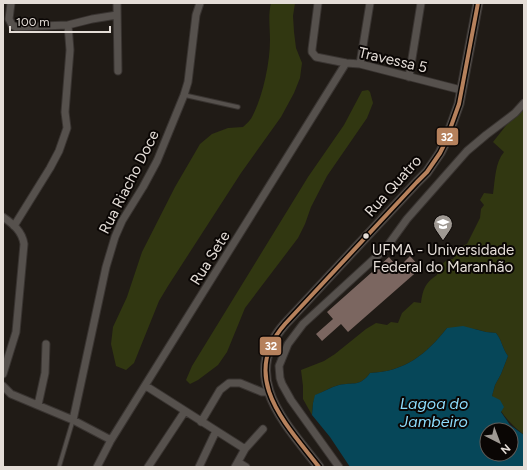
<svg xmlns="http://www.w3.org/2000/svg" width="527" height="470" font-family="Figtree,sans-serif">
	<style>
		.green { fill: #313711 }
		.water { fill: #064759; fill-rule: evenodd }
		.building { fill: #7b6660 }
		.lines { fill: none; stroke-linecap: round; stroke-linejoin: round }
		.service-casing { stroke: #393431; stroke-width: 5.5 }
		.minor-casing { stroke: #393431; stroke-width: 9 }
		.secondary-casing { stroke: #393431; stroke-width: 11 }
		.service { stroke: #56514d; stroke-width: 3.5 }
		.minor { stroke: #56514d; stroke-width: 7 }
		.secondary { stroke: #56514d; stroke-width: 9 }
		.bus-1-casing { stroke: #0a0604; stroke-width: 7 }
		.bus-1 { stroke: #b6815c; stroke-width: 4 }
		.bus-dot { fill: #e4ddd7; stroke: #0a0604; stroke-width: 1.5 }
		.labels { text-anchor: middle; stroke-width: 4; stroke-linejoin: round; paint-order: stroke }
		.street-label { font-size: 15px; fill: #e4ddd7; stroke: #0a0604 }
		.poi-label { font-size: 15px; fill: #e4ddd7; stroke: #0a0604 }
		.water-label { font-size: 16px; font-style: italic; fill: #8ddcfc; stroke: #0a0604 }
		.line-badge { stroke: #0a0604; stroke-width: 1.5 }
		.badge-label { font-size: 11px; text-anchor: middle; font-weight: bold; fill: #fff }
	</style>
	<rect width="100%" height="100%" fill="#201b16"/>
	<path class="green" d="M 271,3 L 295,3 L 293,16 L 294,32 L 296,48 L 302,63 L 300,78 L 294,93 L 281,117 L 241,173 L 168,286 L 159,301 L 134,363 L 126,370 L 116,366 L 111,344 L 113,327 L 127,297 L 142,252 L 175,187 L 200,144 L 212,134 L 228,128 L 243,127 C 247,123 251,120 253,115 C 263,95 270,63 270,40 C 270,28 268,15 271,3 Z
		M 368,90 L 370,92 L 373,103 L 367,118 L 327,176 L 311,207 L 305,224 L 298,238 L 245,308 L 227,352 L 218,365 L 198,380 L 190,384 L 186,380 L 192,366 L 308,177 L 344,125 L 362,91 Z
		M 524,103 L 524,435 C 508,422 502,414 492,396 L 495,385 L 501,374 L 508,356 C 502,348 502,340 496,333 L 486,332 L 475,329 L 447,328 C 427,354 404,372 370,373 C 360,387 353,382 339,385 C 331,387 323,392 316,395 L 313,403 L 312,415 L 303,399 L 303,386 L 301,370 L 324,361 L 335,354 L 366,329 L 376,323 L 387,325 L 391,322 L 398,323 L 402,313 L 414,302 L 421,303 C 423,289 425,283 437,275 L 439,267 L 448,259 L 453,259 C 456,252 460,246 467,244 L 480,218 L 481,209 L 484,205 L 480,200 L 484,193 L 493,194 C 495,181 495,162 504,152 L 493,142 Z"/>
	<path class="water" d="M 463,326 L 486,332 L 496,333 C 502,340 502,348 508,356 L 501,374 L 495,385 L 492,396 L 500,400 L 504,407 L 501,412 L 510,425 L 524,435 L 524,467 L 350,467 L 330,437 L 312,415 L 313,403 L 315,395 C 323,392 331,387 339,385 C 353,382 360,387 370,373 C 404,372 427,354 447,328 ZM 487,430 L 511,430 L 511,454 L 487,454 Z"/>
	<path class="building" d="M 410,256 L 421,268 L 348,332 L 341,324 L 322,341 L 316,334 L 333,319 L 327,312 L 389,257 L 398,268 Z"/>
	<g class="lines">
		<g class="service-casing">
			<path id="service" d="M 184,95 L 238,107
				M 59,467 L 73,420"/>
		</g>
		<g class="minor-casing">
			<path id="minor" d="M 11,3 L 9,19 L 12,25 L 16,27 L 68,25 L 92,19 L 117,15
				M 117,3 L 118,71
				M 318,3 L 312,49 L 312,52 L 316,57 L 346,63 L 360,64 L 461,90
				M 360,64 L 370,3
				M 409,77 L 421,3
				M 3,217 C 13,224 22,231 24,244 L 16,332 L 3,374
				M 14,226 L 50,168 L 59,151 L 67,128 L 65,112 L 70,50 L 68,25
				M 3,386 L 11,394 L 73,420 L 111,440
				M 146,386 L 245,449
				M 38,405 L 45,373 L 46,344
				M 73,420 L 106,267 L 115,237 L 122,221 L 143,187 L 157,161 L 184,95 L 188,82 L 196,15 L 200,3
				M 201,422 L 220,390 L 229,383 L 240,383 L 262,392 L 268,392
				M 238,462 L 246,467
				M 97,467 L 111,440 L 346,63
				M 148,467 L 185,411
				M 199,467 L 216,431
				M 235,467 L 245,449 L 263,429
				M 339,467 L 291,400 L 282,384 L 280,378 L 279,366 L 288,344 L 303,324 L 386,248 L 407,219 L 467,151 L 486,135 L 515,113 L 524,103"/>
		</g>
		<g class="secondary-casing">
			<path id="secondary" d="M 319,467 C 286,424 238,377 285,324 L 417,182 L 427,172 L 440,153 L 445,143 L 454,118 L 459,104 L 478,3"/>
		</g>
		<use href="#service" class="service"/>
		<use href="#minor" class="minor"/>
		<use href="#secondary" class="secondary"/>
		<g class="bus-1-casing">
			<path id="bus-1" d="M 319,467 C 286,424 238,377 285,324 L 417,182 L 427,172 L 440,153 L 445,143 L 454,118 L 459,104 L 478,3"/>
		</g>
		<use href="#bus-1" class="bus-1"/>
	</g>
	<defs>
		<g id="university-pin" transform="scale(1)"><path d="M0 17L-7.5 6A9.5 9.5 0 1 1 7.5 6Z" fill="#9f9993" stroke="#0a0604"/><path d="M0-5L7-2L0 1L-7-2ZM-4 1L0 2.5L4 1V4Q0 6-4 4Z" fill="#fff"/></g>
	</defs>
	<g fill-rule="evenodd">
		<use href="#university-pin" x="443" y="224"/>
	</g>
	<circle class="bus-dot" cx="366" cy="236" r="3.5"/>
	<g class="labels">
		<g class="street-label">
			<text transform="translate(393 60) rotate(13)" y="5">Travessa 5</text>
			<text transform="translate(129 182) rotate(-63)" y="5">Rua Riacho Doce</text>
			<text transform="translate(393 186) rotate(-48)" y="5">Rua Quatro</text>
			<text transform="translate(210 258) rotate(-58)" y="5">Rua Sete</text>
		</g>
		<g class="poi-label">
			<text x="443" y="255">UFMA - Universidade<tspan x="443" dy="17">Federal do Maranhão</tspan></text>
		</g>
		<g class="water-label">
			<text x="434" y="409">Lagoa do<tspan x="434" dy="18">Jambeiro</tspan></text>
		</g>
	</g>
	<g class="line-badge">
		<rect x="436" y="127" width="23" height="19" rx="4" fill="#b6815c"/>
		<rect x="259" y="336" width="23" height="20" rx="4" fill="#b6815c"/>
	</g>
	<g class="badge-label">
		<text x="447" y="141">32</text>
		<text x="271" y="350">32</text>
	</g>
	<rect width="527" height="470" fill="none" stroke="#e4ddd7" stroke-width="8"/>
	<g transform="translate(499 442) rotate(138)"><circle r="19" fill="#0a0604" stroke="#615c58"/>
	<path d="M0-3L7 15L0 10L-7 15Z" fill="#9f9993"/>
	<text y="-6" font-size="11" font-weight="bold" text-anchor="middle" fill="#e4ddd7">N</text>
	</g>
	<path d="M10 26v6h100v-6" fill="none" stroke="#e4ddd7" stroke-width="2"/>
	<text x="16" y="26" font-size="12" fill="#e4ddd7" stroke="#0a0604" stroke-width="3" paint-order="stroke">100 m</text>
</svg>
